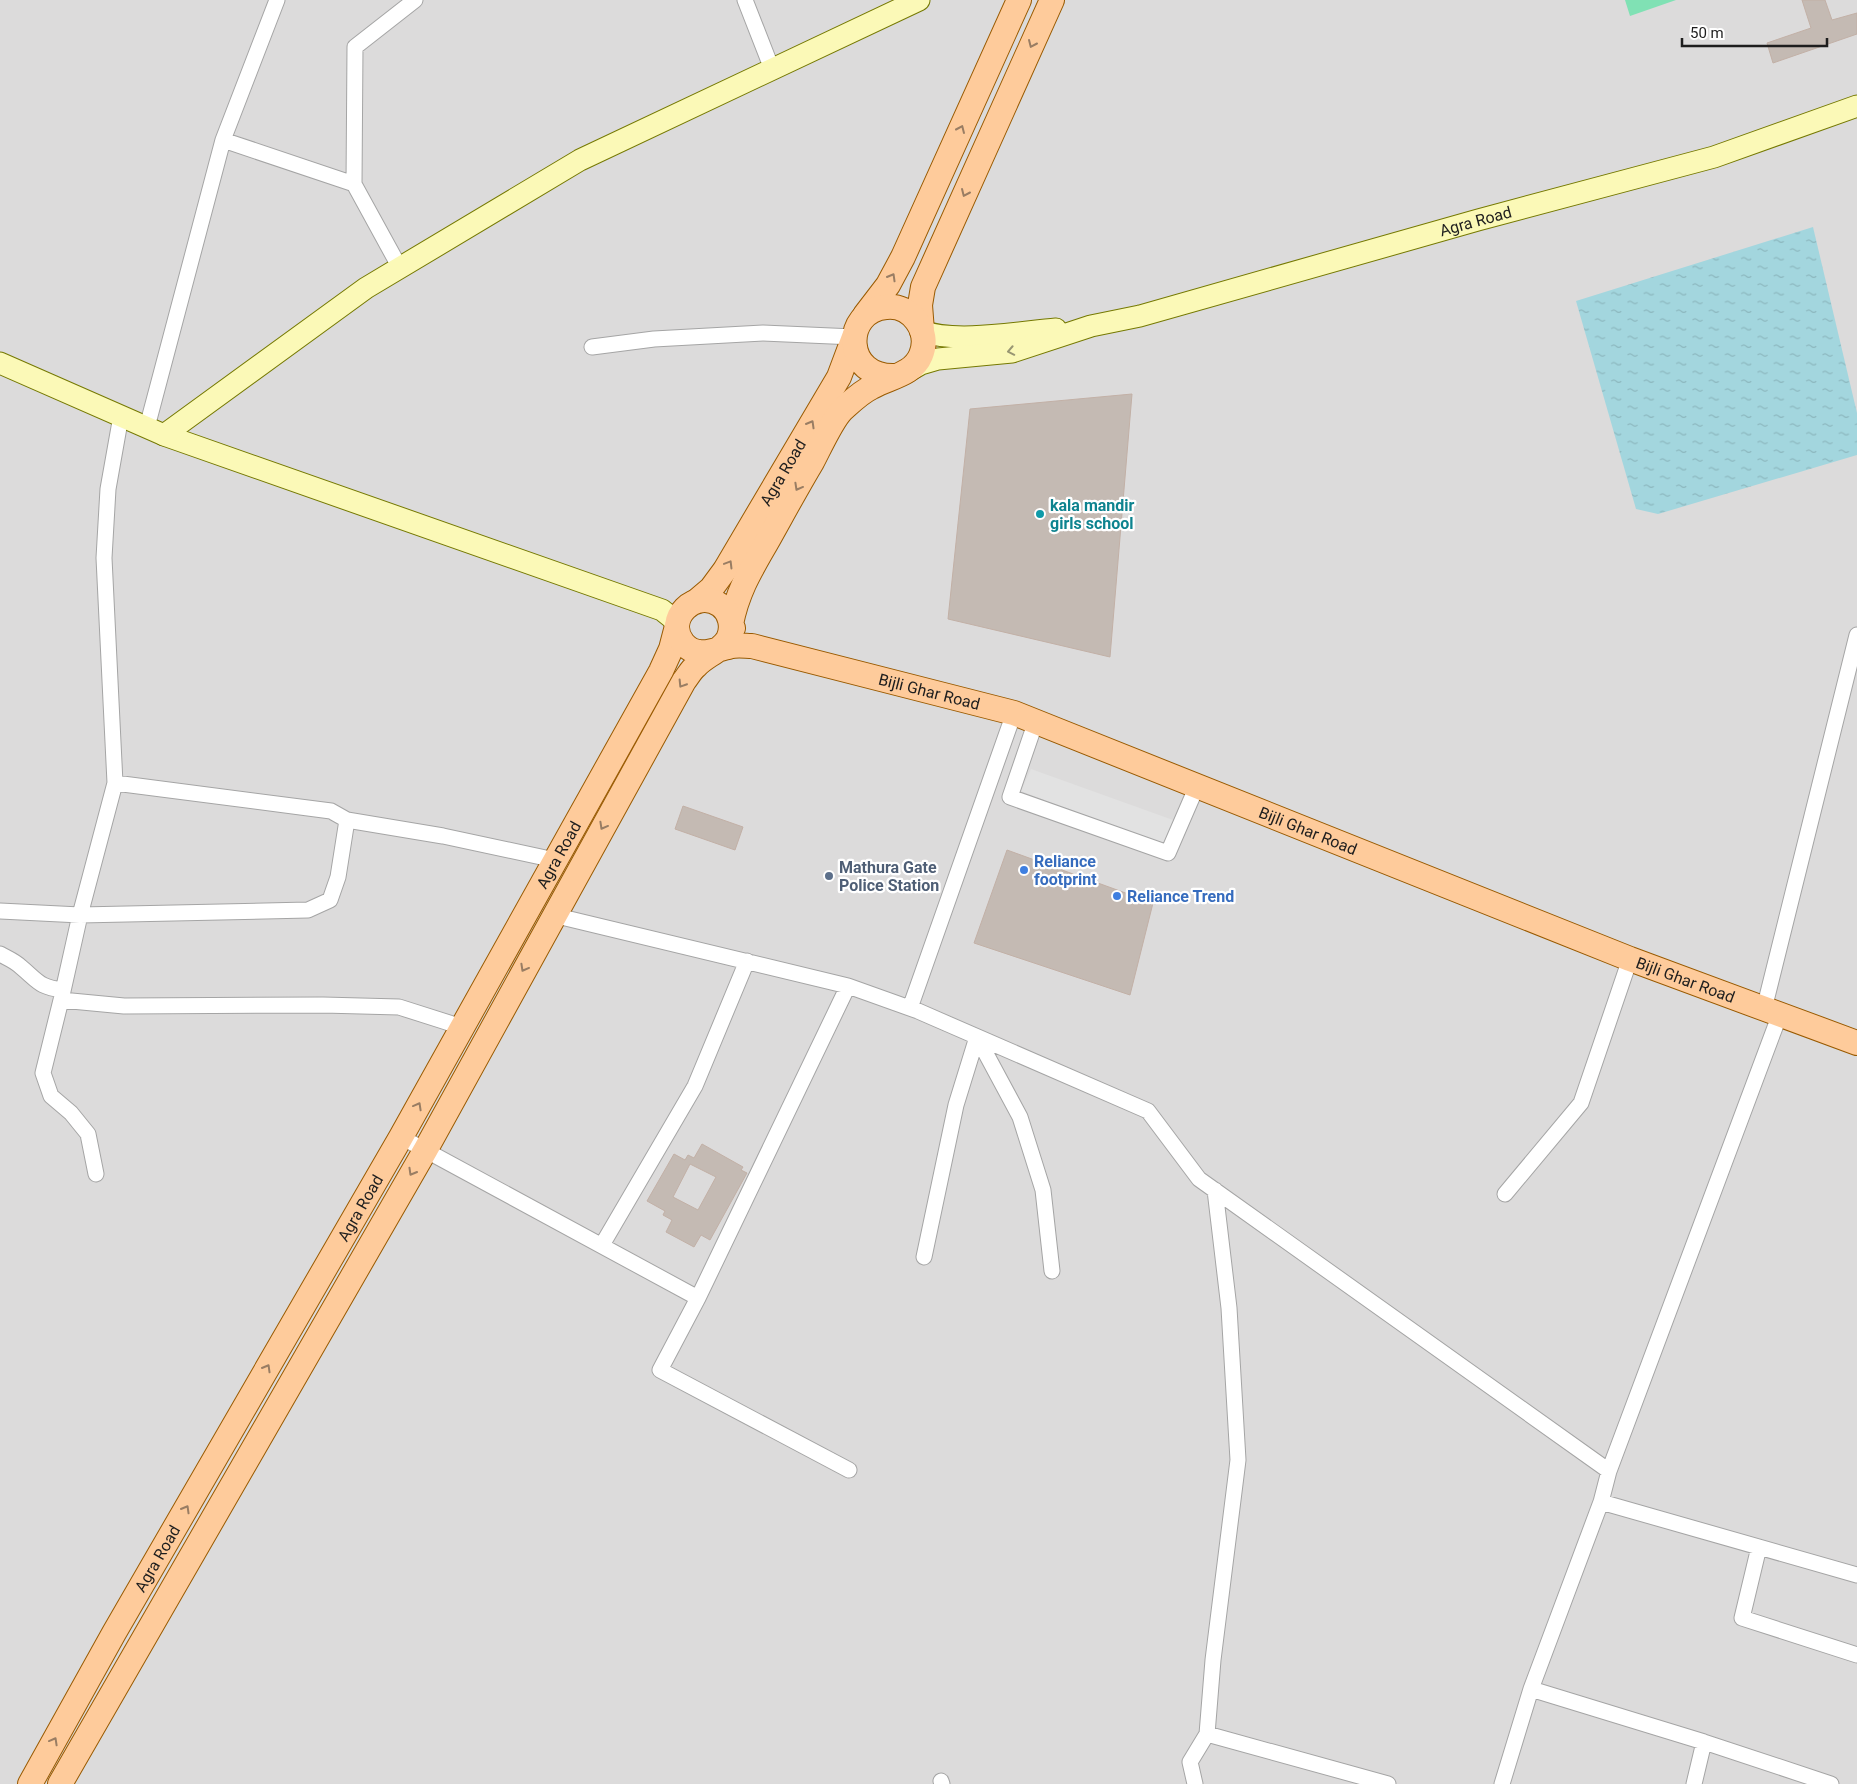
<svg xmlns="http://www.w3.org/2000/svg" width="1857" height="1784" font-family="Roboto,sans-serif">
	<style>
		.residential { fill: #dcdbdb }
		.pitch { fill: #80e1b4 }
		.parking { fill: #e2e2e2 }
		.water { fill: url(#water-ripples) }
		.building { fill: #c4bab3; stroke: #c2b0a6; fill-rule: evenodd }
		.lines { fill: none; stroke-linecap: round; stroke-linejoin: round }
		.minor-casing { stroke: #a5a5a5; stroke-width: 17 }
		.secondary-casing { stroke: #757902; stroke-width: 23 }
		.primary-casing { stroke: #995a00; stroke-width: 26 }
		.minor { stroke: #fff; stroke-width: 15 }
		.secondary { stroke: #fbf9b7; stroke-width: 21 }
		.primary { stroke: #fecb9b; stroke-width: 24 }
		.oneway { stroke: #997d63 }
		.oneway2 { stroke: #989672 }
		.culture-dot { fill: #0f9aa8; stroke: #fff; stroke-width: 2 }
		.shop-dot { fill: #3f7fe0; stroke: #fff; stroke-width: 2 }
		.service-dot { fill: #5c6f8a; stroke: #fff; stroke-width: 2 }
		.labels { text-anchor: middle; stroke-width: 4.5; stroke-linejoin: round; paint-order: stroke }
		.street-label { font-size: 16px; fill: #1e1e1e; stroke: #fff }
		.culture-label { font-size: 16px; font-weight: bold; fill: #0d838f; stroke: #fff; text-anchor: start }
		.shop-label { font-size: 16px; font-weight: bold; fill: #366cbe; stroke: #fff; text-anchor: start }
		.service-label { font-size: 16px; font-weight: bold; fill: #4e5e75; stroke: #fff; text-anchor: start }
	</style>
	<defs>
		<pattern id="water-ripples" width="26" height="14" patternUnits="userSpaceOnUse" patternTransform="scale(1.25)"><rect width="26" height="14" fill="#a3d6de"/><path d="M2 4q2-2 4 0t4 0M15 11q2-2 4 0t4 0" fill="none" stroke="#8cb7be"/></pattern>
	</defs>
	<rect width="100%" height="100%" fill="#f0ebe4"/>
	<path class="residential" d="M 0,0 L 1857,0 L 1857,1784 L 0,1784 Z"/>
	<path class="pitch" d="M 1625,0 L 1676,0 L 1630,16 Z"/>
	<path class="parking" d="M 1031,769 L 1173,820 L 1163,845 L 1021,791 Z"/>
	<path class="water" d="M 1813,227 L 1857,413 L 1857,455 L 1658,514 L 1636,509 L 1576,301 Z"/>
	<path class="building" d="M 1802,0 L 1825,0 L 1832,20 L 1857,13 L 1857,34 L 1773,63 L 1767,43 L 1811,28 Z
		M 1132,394 L 1110,657 L 948,619 L 970,409 Z
		M 683,806 L 743,827 L 735,850 L 675,829 Z
		M 1007,850 L 1153,903 L 1130,995 L 974,943 Z
		M 702,1144 L 743,1167 L 741,1170 L 747,1173 L 710,1240 L 701,1235 L 694,1247 L 666,1232 L 672,1220 L 663,1215 L 665,1211 L 647,1201 L 674,1154 L 685,1160 L 688,1155 L 694,1158 ZM 690,1164 L 716,1177 L 698,1210 L 673,1197 Z"/>
	<g class="lines">
		<g class="minor-casing">
			<path id="minor" d="M 745,0 L 772,69
				M 223,140 L 354,184
				M 400,268 L 354,184 L 355,47 L 415,0
				M 592,347 L 654,339 L 763,333 L 854,337
				M 147,427 L 223,140 L 277,0
				M 1036,721 L 1010,797 L 1168,853 L 1197,786
				M 115,783 L 104,558 L 108,489 L 121,416
				M 0,911 L 80,915 L 308,910 L 330,900 L 338,877 L 347,820
				M 553,915 L 848,986
				M 0,954 C 7,958 15,961 21,967 C 39,982 39,987 63,990
				M 61,1000 L 124,1006 L 323,1005 L 399,1007 L 462,1027
				M 910,1008 L 1014,713
				M 1764,1009 L 1857,635
				M 401,1137 L 698,1298
				M 96,1174 L 88,1134 L 71,1113 L 51,1096 L 43,1073 L 61,1000 L 80,915 L 115,783 L 331,811 L 347,820 L 443,836 L 555,860
				M 1505,1194 L 1581,1103 L 1630,959
				M 602,1245 L 695,1086 L 747,961
				M 924,1257 L 956,1105 L 977,1037 L 1020,1117 L 1043,1190 L 1052,1271
				M 849,1470 L 660,1370 L 698,1298 L 848,986 L 918,1011 L 1148,1111 L 1199,1179 L 1609,1471
				M 1601,1502 L 1857,1575
				M 1759,1547 L 1742,1618 L 1857,1655
				M 1531,1689 L 1704,1742 L 1831,1784
				M 1207,1734 L 1388,1784
				M 941,1781 L 942,1784
				M 1195,1784 L 1190,1762 L 1207,1734 L 1213,1660 L 1238,1460 L 1229,1308 L 1215,1190
				M 1502,1784 L 1531,1689 L 1601,1502 L 1609,1471 L 1780,1014
				M 1694,1784 L 1704,1742"/>
		</g>
		<g class="secondary-casing">
			<g id="secondary">
				<path d="M 922,331 C 955,344 1020,332 1056,329"/>
				<path d="M 0,363 L 164,435 L 662,610 L 672,618 L 677,626"/>
				<path id="s1" d="M 907,372 L 921,364 L 938,359 L 1012,352 L 1091,326 L 1140,316 L 1478,220 L 1714,157 L 1857,106"/>
				<path d="M 164,435 L 366,288 L 580,160 L 919,0"/>
			</g>
		</g>
		<g class="primary-casing">
			<g id="primary">
				<path d="M 865,315 L 888,285 L 903,257 L 1019,0"/>
				<path d="M 922,331 L 920,305 L 923,287 L 1052,0"/>
				<path id="s2" d="M 698,600 L 711,589 L 725,570 L 839,377 L 854,337"/>
				<path d="M 733,628 L 731,624 C 738,589 752,568 769,538 C 783,513 797,487 812,462 C 819,449 832,420 842,410 C 851,402 861,392 872,387 C 889,377 913,375 921,355 C 931,331 911,304 886,307 C 842,311 843,379 896,376"/>
				<path id="s3" d="M 30,1784 L 114,1633 L 401,1137 L 661,671 L 671,649 L 677,626"/>
				<path id="s4" d="M 60,1784 L 426,1149 L 684,681 C 688,676 691,670 696,666 C 705,656 721,651 728,639 C 734,627 730,612 720,605 C 695,588 664,619 683,643 C 697,660 716,649 733,646 C 739,645 746,646 752,646 L 1014,713 L 1630,959 L 1857,1043"/>
			</g>
		</g>
		<use href="#minor" class="minor"/>
		<use href="#secondary" class="secondary"/>
		<use href="#primary" class="primary"/>
	</g>
	<defs><path id="oneway-chevron" d="M-2-3.5L2.5 0L-2 3.5" fill="none" stroke-width="1.6" stroke-linecap="round" stroke-linejoin="round" transform="scale(1.25)"/></defs>
	<g class="oneway">
		<use href="#oneway-chevron" transform="translate(1032 44) rotate(114)"/>
		<use href="#oneway-chevron" transform="translate(961 129) rotate(-66)"/>
		<use href="#oneway-chevron" transform="translate(965 193) rotate(114)"/>
		<use href="#oneway-chevron" transform="translate(892 277) rotate(-60)"/>
		<use href="#oneway-chevron" transform="translate(811 424) rotate(-60)"/>
		<use href="#oneway-chevron" transform="translate(798 487) rotate(119)"/>
		<use href="#oneway-chevron" transform="translate(729 564) rotate(-59)"/>
		<use href="#oneway-chevron" transform="translate(682 684) rotate(122)"/>
		<use href="#oneway-chevron" transform="translate(603 826) rotate(119)"/>
		<use href="#oneway-chevron" transform="translate(524 968) rotate(119)"/>
		<use href="#oneway-chevron" transform="translate(418 1106) rotate(-61)"/>
		<use href="#oneway-chevron" transform="translate(412 1172) rotate(120)"/>
		<use href="#oneway-chevron" transform="translate(267 1368) rotate(-60)"/>
		<use href="#oneway-chevron" transform="translate(186 1509) rotate(-60)"/>
		<use href="#oneway-chevron" transform="translate(54 1741) rotate(-61)"/>
	</g>
	<use class="oneway2" href="#oneway-chevron" transform="translate(1011 351) rotate(169)"/>
	<circle class="culture-dot" cx="1040" cy="514" r="5"/>
	<g class="shop-dot">
		<circle cx="1024" cy="870" r="5"/>
		<circle cx="1117" cy="896" r="5"/>
	</g>
	<circle class="service-dot" cx="829" cy="876" r="5"/>
	<g class="labels">
		<g class="street-label">
			<text dy="6" stroke="none"><textPath href="#s1" startOffset="590">Agra Road</textPath></text>
			<text dy="6" stroke="none"><textPath href="#s2" startOffset="154">Agra Road</textPath></text>
			<text dy="6" stroke="none"><textPath href="#s4" startOffset="1698">Bijli Ghar Road</textPath></text>
			<text dy="6" stroke="none"><textPath href="#s4" startOffset="2102">Bijli Ghar Road</textPath></text>
			<text dy="6" stroke="none"><textPath href="#s3" startOffset="1069">Agra Road</textPath></text>
			<text dy="6" stroke="none"><textPath href="#s4" startOffset="2508">Bijli Ghar Road</textPath></text>
			<text dy="6" stroke="none"><textPath href="#s3" startOffset="664">Agra Road</textPath></text>
			<text dy="6" stroke="none"><textPath href="#s3" startOffset="259">Agra Road</textPath></text>
		</g>
		<g class="culture-label">
			<text x="1050" y="511">kala mandir<tspan x="1050" dy="18">girls school</tspan></text>
		</g>
		<g class="shop-label">
			<text x="1034" y="867">Reliance<tspan x="1034" dy="18">footprint</tspan></text>
			<text x="1127" y="902">Reliance Trend</text>
		</g>
		<g class="service-label">
			<text x="839" y="873">Mathura Gate<tspan x="839" dy="18">Police Station</tspan></text>
		</g>
	</g>
	<path d="M1682 38v8h145v-8" fill="none" stroke="#1e1e1e" stroke-width="2.5"/>
	<text x="1690" y="38" font-size="15" fill="#1e1e1e" stroke="#ffffff" stroke-width="4" paint-order="stroke">50 m</text>
</svg>
